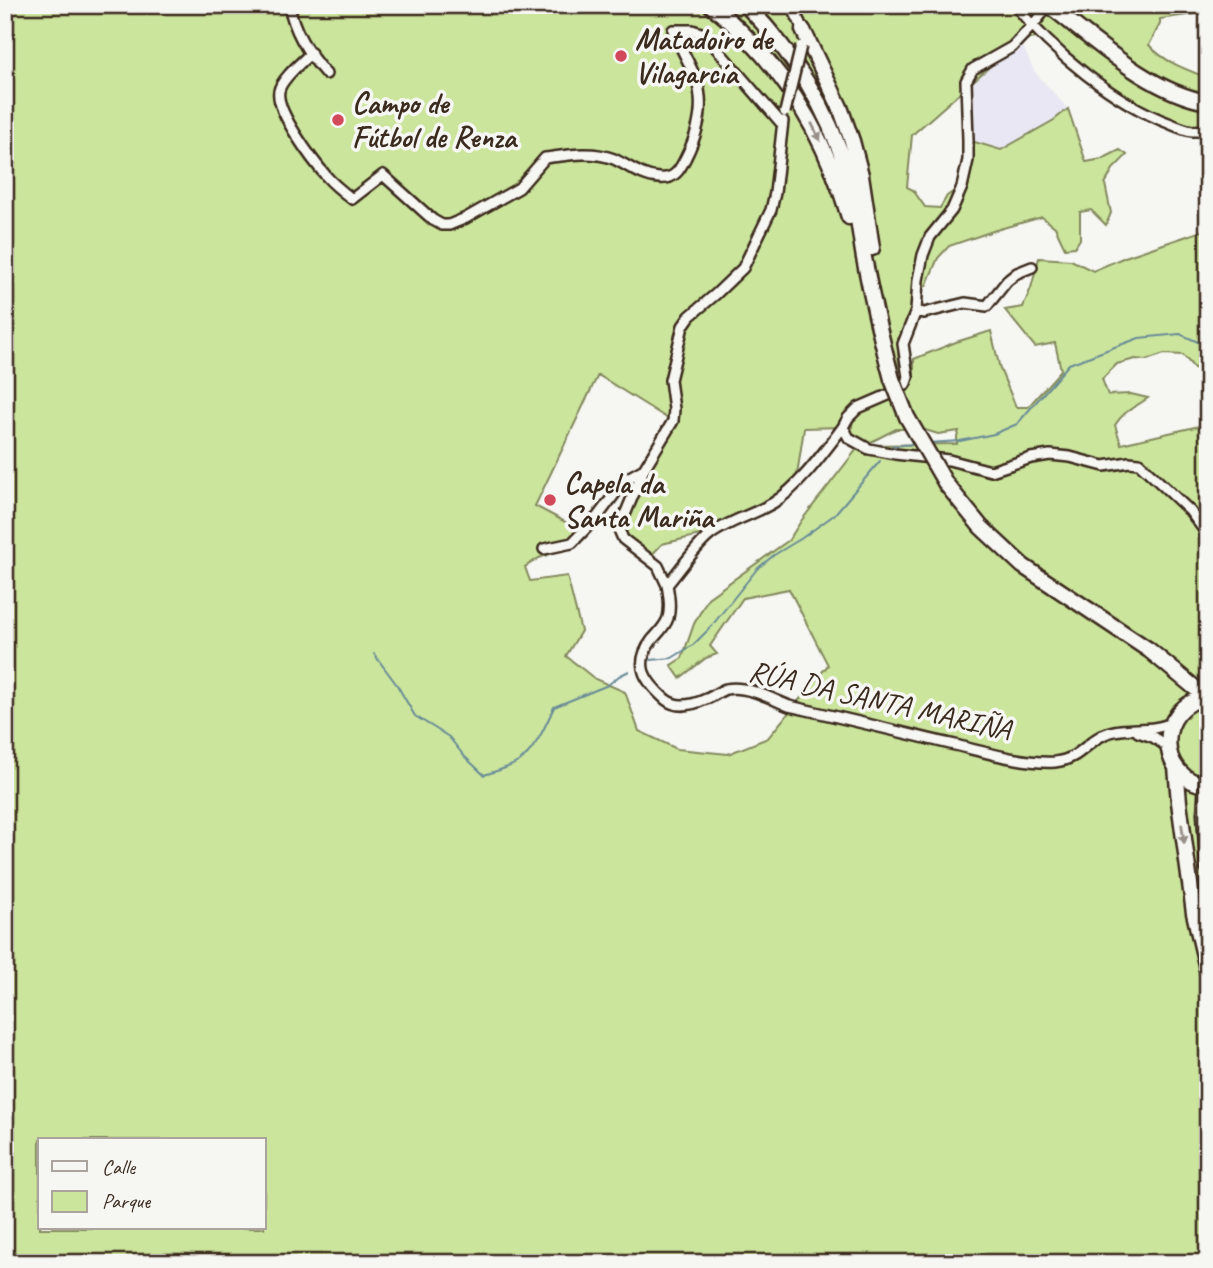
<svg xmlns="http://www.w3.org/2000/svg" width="1213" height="1268" font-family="Caveat,sans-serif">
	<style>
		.built { fill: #e8e7f3 }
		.green { fill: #cbe59c; stroke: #83885d; stroke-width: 2; fill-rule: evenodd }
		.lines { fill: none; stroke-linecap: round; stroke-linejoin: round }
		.stream { stroke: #698b97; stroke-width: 2 }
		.minor-casing { stroke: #3b2a1e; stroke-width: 14 }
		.primary-casing { stroke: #3b2a1e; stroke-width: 19 }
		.trunk-casing { stroke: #3b2a1e; stroke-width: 19 }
		.minor { stroke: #f6f6f2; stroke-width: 9 }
		.primary { stroke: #f6f6f2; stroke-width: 14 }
		.trunk { stroke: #f6f6f2; stroke-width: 14 }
		.minor-bridge-casing { stroke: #3b2a1e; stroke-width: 14; stroke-linecap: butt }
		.primary-bridge-casing { stroke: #3b2a1e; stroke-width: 19; stroke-linecap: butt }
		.trunk-bridge-casing { stroke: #3b2a1e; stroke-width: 19; stroke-linecap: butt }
		.minor-bridge { stroke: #f6f6f2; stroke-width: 9 }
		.primary-bridge { stroke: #f6f6f2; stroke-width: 14 }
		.trunk-bridge { stroke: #f6f6f2; stroke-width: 14 }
		.oneway { fill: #989088 }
		.poi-dot { fill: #d1495b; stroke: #f6f6f2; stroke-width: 2.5 }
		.labels { text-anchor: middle; stroke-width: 7; stroke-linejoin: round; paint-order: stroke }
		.poi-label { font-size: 30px; font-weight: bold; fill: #3b2a1e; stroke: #f6f6f2; text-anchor: start }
		.street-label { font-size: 30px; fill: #3b2a1e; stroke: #f6f6f2 }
	</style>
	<rect width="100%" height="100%" fill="#f6f6f2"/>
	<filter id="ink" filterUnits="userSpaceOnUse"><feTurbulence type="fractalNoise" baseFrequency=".0143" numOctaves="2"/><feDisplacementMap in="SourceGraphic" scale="14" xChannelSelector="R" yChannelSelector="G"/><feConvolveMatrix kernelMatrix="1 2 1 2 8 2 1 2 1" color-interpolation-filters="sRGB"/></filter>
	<g filter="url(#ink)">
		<path class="built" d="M 1020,40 L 1034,71 L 1068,109 L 1054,120 L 1001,150 L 968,140 L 965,92 L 973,69 Z"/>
		<path class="green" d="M 5,5 L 1191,5 L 1194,14 L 1160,19 L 1160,24 L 1149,45 C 1164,62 1187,70 1208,78 L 1208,96 L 1171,85 L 1144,69 L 1093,32 L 1073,34 L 1101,56 L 1154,87 L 1208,106 L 1208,130 L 1176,128 L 1087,75 L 1045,37 L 1020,40 L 912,135 L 907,187 L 913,190 L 925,207 L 940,208 L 947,196 L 957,189 L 968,140 L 1001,150 L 1054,120 L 1068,109 L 1086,162 L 1102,159 L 1120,150 L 1127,155 L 1113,169 L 1105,184 L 1111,213 L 1106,225 L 1091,210 L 1080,212 L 1080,239 L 1075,247 L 1065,248 L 1055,227 L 1042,217 L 996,230 L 949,246 L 938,258 L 926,286 L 917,291 L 911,318 L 898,339 L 899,377 L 888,395 L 858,408 L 843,427 L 804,428 L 796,482 L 776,501 L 704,534 L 662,544 L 649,558 L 623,539 L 622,522 L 673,422 L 598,375 L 535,506 L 575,527 L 572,546 L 539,558 L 525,567 L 530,581 L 567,576 L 581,631 L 566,656 L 595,679 L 625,692 L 639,731 L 677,749 L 728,754 L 768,738 L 828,665 L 789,589 L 743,598 L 710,646 L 717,654 L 706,658 L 680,678 L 671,665 L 682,658 L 694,624 L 708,598 L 789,540 L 801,521 L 860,445 L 851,435 L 853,419 L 860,411 L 907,391 L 914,379 L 914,359 L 956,342 L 991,331 L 1000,369 L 1016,407 L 1028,407 L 1061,370 L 1055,343 L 1035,347 L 1005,310 L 1023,307 L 1031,288 L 1039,258 L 1071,260 L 1093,271 L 1125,257 L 1208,229 L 1208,372 L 1194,368 L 1183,355 L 1164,354 L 1147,360 L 1135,359 L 1117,364 L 1102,379 L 1108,395 L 1131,394 L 1148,398 C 1133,409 1126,409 1115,425 L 1121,444 L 1208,424 L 1208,1263 L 5,1263 ZM 896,429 L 922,429 L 938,434 L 959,431 L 957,437 L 957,444 L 865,445 ZM 40,1140 L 264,1140 L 264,1228 L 40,1228 Z"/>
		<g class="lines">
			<path class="stream" d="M 928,443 L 960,441 L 994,434 L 1017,424 L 1069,364 L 1139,338 L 1180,334 L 1207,346 L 1208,348
				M 892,446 L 915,444
				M 374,654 L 397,685 L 415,716 L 449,737 L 464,756 L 484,775 C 496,771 510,768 521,760 C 535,750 547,723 554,707 L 608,685 L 619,676 L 629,671
				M 651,660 L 672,658 L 693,645 L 710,628 L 757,569 L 774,555 L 802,538 L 834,515 L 880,461"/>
			<g class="minor-casing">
				<path id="minor" d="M 289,5 C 294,31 308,54 326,74
					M 791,5 L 800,23 L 803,34
					M 1015,5 C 1052,52 1115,103 1171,124 C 1178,127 1185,130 1192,131 C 1197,131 1203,130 1208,130
					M 1049,5 L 1032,26 L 1012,47 L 973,69 L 966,81 L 968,140 L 968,160 L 962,187 L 952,210 L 930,237 L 923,255 L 918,280 L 916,311 L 903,344 L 908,377 L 906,383 L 904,386 L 888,395 L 858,408 L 848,418 L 843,427 L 849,438 L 869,449 L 895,454 L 949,460 L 991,471 L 1031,458 L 1050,455 L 1070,457 L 1104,466 L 1129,462 L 1139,463 L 1190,511 L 1208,535
					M 311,53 C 302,62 281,79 279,91 C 275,111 314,162 327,177 C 334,185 343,192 352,199 L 383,175 L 433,220 L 442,225 L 449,225 L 466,218 L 519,188 L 545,158 C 568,155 592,150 614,159 C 629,166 642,177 659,178 C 674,180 680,170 686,157 C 698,133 706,106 696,79 C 689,62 680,47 673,30 L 692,30 L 704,34 L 782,124
					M 783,121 L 775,193 L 771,210 L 743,268 L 716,294 L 690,316 L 683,326 L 670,380 L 674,409 L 673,421 L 644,469 L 622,522 L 620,532 L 623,539 L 658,566 L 667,585 C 679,571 696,546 710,535 C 728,521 753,515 773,503 C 799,487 824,452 843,427
					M 916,311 L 924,313 L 965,303 L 987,306 L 1007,281 L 1017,273 L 1032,267
					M 544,549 L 572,543 L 598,516 L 626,479 L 644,469
					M 667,585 C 669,595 671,607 668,618 C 665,627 658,633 652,640 C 633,665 645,681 665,699 C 677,709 693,705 706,699 C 713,697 719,691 726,689 C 746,685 770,698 789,706 C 844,718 899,732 955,745 C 984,752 1025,764 1055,762 C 1082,759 1087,739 1110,732 C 1130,726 1154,733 1172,722
					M 1138,732 L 1153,737 L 1168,747"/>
			</g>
			<g class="primary-casing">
				<path id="primary" d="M 1055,10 C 1099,44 1152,93 1208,102"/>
			</g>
			<g class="trunk-casing">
				<path id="trunk" d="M 711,5 C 781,61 824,132 849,217
					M 746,5 C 795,55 827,107 848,174 C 857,201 859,230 864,258 C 872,299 881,339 892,379
					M 803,30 L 840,107 L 852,141 L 861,175 L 872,248
					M 946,484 L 981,527 L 1023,566 L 1149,650 L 1206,697
					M 1208,697 C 1155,706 1155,778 1208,786
					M 1176,767 L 1179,802 L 1194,913 L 1208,973
					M 1205,814 L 1208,866"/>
			</g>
			<use href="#minor" class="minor"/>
			<use href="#primary" class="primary"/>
			<use href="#trunk" class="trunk"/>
			<g class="minor-bridge-casing">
				<path id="minor-bridge" d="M 785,112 L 801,46"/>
			</g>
			<g class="primary-bridge-casing">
				<path id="primary-bridge" d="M 1048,5 L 1055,10"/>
			</g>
			<g class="trunk-bridge-casing">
				<path id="trunk-bridge" d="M 892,379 L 907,417 L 946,484
					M 1205,814 L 1208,765"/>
			</g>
			<use href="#minor-bridge" class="minor-bridge"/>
			<use href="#primary-bridge" class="primary-bridge"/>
			<use href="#trunk-bridge" class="trunk-bridge"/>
		</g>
		<defs><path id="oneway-solid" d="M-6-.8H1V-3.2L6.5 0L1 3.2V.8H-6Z" transform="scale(1.75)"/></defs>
		<g class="oneway">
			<use href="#oneway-solid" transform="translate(816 132) rotate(64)"/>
			<use href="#oneway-solid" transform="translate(1183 834) rotate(82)"/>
		</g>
	</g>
	<g class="poi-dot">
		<circle cx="621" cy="56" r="7"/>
		<circle cx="338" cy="120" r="7"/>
		<circle cx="550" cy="500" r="7"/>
	</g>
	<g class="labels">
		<g class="poi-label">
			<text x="635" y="49">Matadoiro de<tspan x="635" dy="34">Vilagarcía</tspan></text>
			<text x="352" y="113">Campo de<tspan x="352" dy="34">Fútbol de Renza</tspan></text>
			<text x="564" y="493">Capela da<tspan x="564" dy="34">Santa Mariña</tspan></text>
		</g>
		<g class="street-label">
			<text transform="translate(880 700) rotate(13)" y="10">RÚA DA SANTA MARIÑA</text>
		</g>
	</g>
	<rect width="1213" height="1268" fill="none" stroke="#f6f6f2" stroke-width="28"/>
	<rect x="14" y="14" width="1185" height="1240" fill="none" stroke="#3b2a1e" stroke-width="2.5" filter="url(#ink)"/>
	<rect x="38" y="1138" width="228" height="91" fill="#f6f6f2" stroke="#aba49d" stroke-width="2"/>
	<rect x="52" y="1161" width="35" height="10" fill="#f6f6f2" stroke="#aba49d" stroke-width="2"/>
	<text x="102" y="1174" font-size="21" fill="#3b2a1e">Calle</text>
	<rect x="52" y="1191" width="35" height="21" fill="#cbe59c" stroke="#aba49d" stroke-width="2"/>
	<text x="102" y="1208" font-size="21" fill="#3b2a1e">Parque</text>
</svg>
